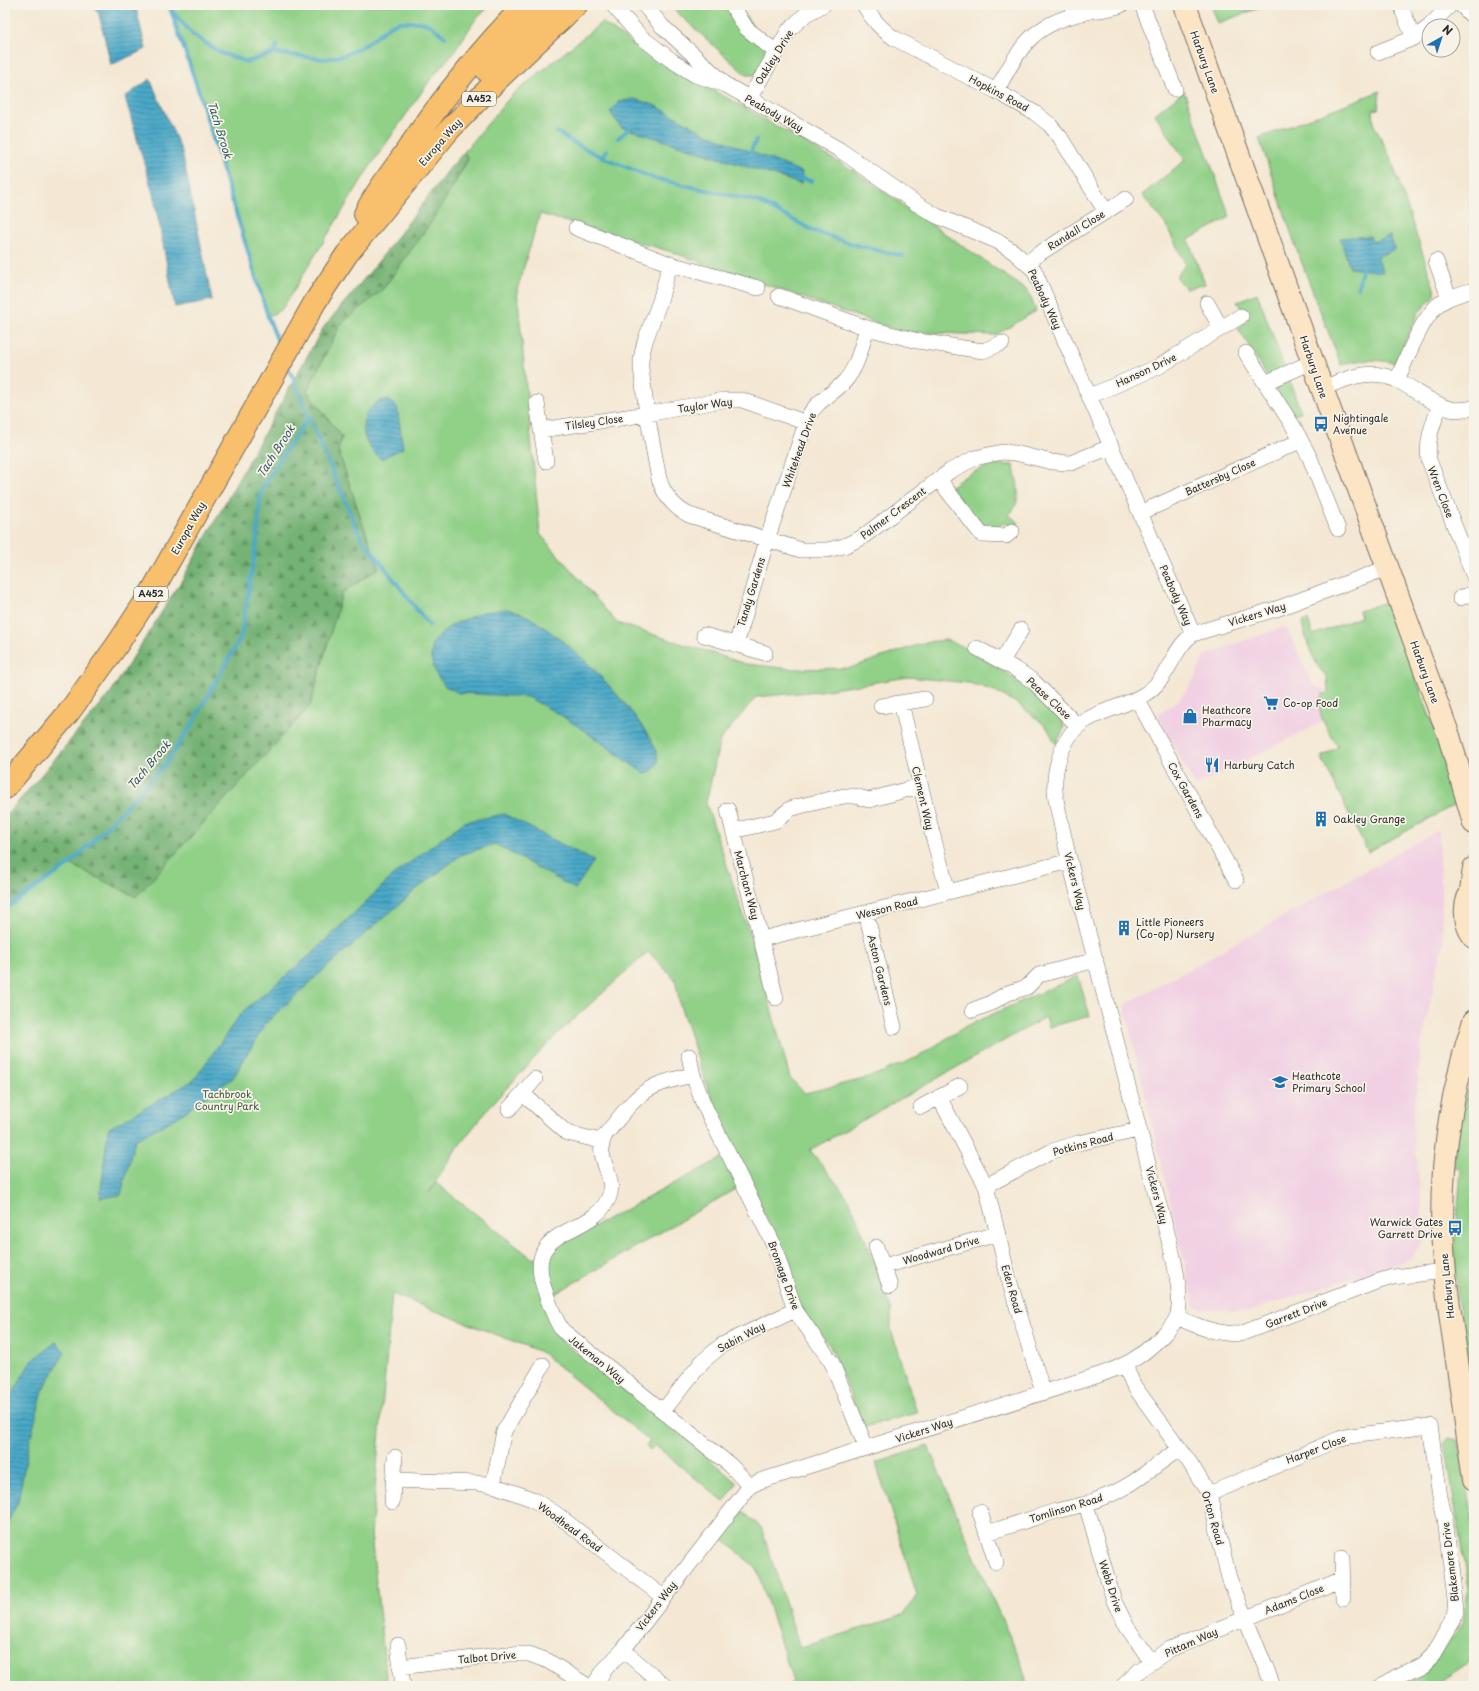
<svg xmlns="http://www.w3.org/2000/svg" width="1479" height="1691" font-family="'Playpen Sans',sans-serif">
	<style>
		.built { fill: #f1d0e3 }
		.green { fill: #90d087; stroke: #5e7e59; fill-rule: evenodd }
		.forest { fill: url(#forest-firs); stroke: #506e50 }
		.water { fill: url(#water-rules); stroke: #3a6a79 }
		.lines { fill: none; stroke-linecap: round; stroke-linejoin: round }
		.stream { stroke: #48a8c7; stroke-width: 4 }
		.street-casing { stroke: #716d66; stroke-width: 16 }
		.secondary-casing { stroke: #716d66; stroke-width: 24 }
		.highway-casing { stroke: #716d66; stroke-width: 24 }
		.street { stroke: #fff; stroke-width: 15 }
		.secondary { stroke: #fce5c4; stroke-width: 22 }
		.highway { stroke: #f8bf6c; stroke-width: 22 }
		.labels { text-anchor: middle; stroke-width: 3.5; stroke-linejoin: round; paint-order: stroke }
		.shield { fill: #f7f3e8; stroke: #686764; stroke-width: 1 }
		.shield-label { font-size: 9px; font-weight: bold; fill: #2b2b2b }
		.street-label { font-size: 10px; fill: #2b2b2b; stroke: #f7f3e8 }
		.poi-label { font-size: 10px; fill: #2b2b2b; stroke: #f7f3e8; text-anchor: start }
		.park-label { font-size: 10px; fill: #445442; stroke: #f7f3e8 }
		.water-label { font-size: 11px; font-style: italic; fill: #355762; stroke: #f7f3e8 }
	</style>
	<defs>
		<pattern id="forest-firs" width="22" height="20" patternUnits="userSpaceOnUse"><rect width="22" height="20" fill="#74b274"/><path d="M5 1l3.5 6h-7zM16 11l3.5 6h-7z" fill="#5f915f"/></pattern>
		<pattern id="water-rules" width="6" height="5" patternUnits="userSpaceOnUse"><rect width="6" height="5" fill="#48a8c7"/><path d="M0 2.5h6" fill="none" stroke="#3c89a2"/></pattern>
	</defs>
	<rect width="100%" height="100%" fill="#f7f3e8"/>
	<filter id="ink" filterUnits="userSpaceOnUse"><feTurbulence type="fractalNoise" baseFrequency=".025" numOctaves="2"/><feDisplacementMap in="SourceGraphic" scale="8" xChannelSelector="R" yChannelSelector="G"/><feConvolveMatrix kernelMatrix="1 2 1 2 8 2 1 2 1" color-interpolation-filters="sRGB"/></filter>
	<filter id="wash" filterUnits="userSpaceOnUse"><feTurbulence type="fractalNoise" baseFrequency=".012" numOctaves="4" result="noise"/><feDisplacementMap in="SourceGraphic" scale="16" xChannelSelector="R" yChannelSelector="G"/><feGaussianBlur stdDeviation="0.9" result="paint"/><feColorMatrix in="noise" values="0 0 0 0 0 0 0 0 0 0 0 0 0 0 0 0 0 1.4 0 .05"/><feComposite in="paint" operator="in"/></filter>
	<g filter="url(#wash)">
		<rect width="100%" height="100%" fill="#f4e8d4"/>
		<path class="built" d="M 1286,626 L 1311,682 L 1316,687 L 1324,688 L 1326,693 L 1323,694 L 1319,699 L 1319,705 L 1320,712 L 1324,721 L 1195,786 L 1157,715 L 1180,699 L 1195,678 L 1205,655 Z
			M 1439,830 L 1443,944 L 1422,1040 L 1413,1125 L 1425,1237 L 1411,1259 L 1246,1312 L 1195,1308 L 1124,1005 Z"/>
		<path class="green" d="M 171,5 L 491,5 L 475,20 L 457,48 L 430,80 L 369,168 L 282,309 L 268,317 Z
			M 669,5 L 737,5 L 756,30 L 775,46 L 754,75 L 746,75 Z
			M 1211,5 L 1269,5 L 1218,23 Z
			M 602,22 L 657,61 L 731,100 L 854,171 L 1028,291 L 1036,311 L 996,335 L 902,332 L 669,251 L 540,214 L 517,290 L 540,534 L 617,623 L 746,664 L 792,669 L 850,668 L 926,642 L 946,640 L 962,646 L 1034,690 L 1061,718 L 1064,728 L 1056,744 L 1046,726 L 1018,704 L 995,691 L 969,683 L 908,677 L 820,691 L 756,697 L 720,740 L 706,803 L 755,950 L 790,1078 L 805,1093 L 868,1078 L 918,1057 L 966,1026 L 1078,976 L 1090,1016 L 1049,1027 L 1046,1017 L 810,1150 L 849,1199 L 879,1274 L 891,1308 L 891,1330 L 917,1413 L 864,1427 L 830,1346 L 797,1304 L 788,1263 L 749,1181 L 546,1299 L 561,1341 L 675,1430 L 737,1483 L 724,1502 L 655,1445 L 650,1450 L 646,1446 L 650,1441 L 541,1352 L 392,1294 L 371,1534 L 387,1686 L 5,1686 L 5,909 L 310,706 L 342,593 L 379,568 L 361,519 L 338,450 L 342,437 L 307,391 L 340,325 L 383,289 L 437,214 L 468,160 L 464,152 L 511,96 ZM 648,952 L 675,979 L 680,1005 L 712,1101 L 735,1151 L 533,1259 L 436,1183 L 429,1193 L 454,1152 L 491,1105 L 556,1035 Z
			M 1184,91 L 1230,217 L 1188,240 L 1205,284 L 1186,289 L 1176,276 L 1186,265 L 1166,225 L 1142,195 L 1185,160 L 1155,114 Z
			M 1380,91 L 1378,109 L 1373,110 L 1374,125 L 1386,148 L 1393,165 L 1434,288 L 1435,295 L 1419,312 L 1395,363 C 1376,359 1360,359 1341,365 L 1298,253 L 1259,138 Z
			M 1257,293 L 1301,412 L 1292,416 L 1238,328 L 1249,319 L 1237,302 Z
			M 998,464 L 1013,465 C 1018,483 1023,500 1009,515 L 1019,523 L 1012,529 L 1005,522 L 995,529 L 982,529 L 950,487 C 967,474 977,469 998,464 Z
			M 1386,602 L 1389,605 L 1448,766 L 1458,803 L 1368,852 L 1321,757 L 1338,747 C 1330,732 1312,711 1323,694 L 1328,693 L 1327,676 C 1315,669 1304,635 1302,622 L 1308,620 L 1313,635 L 1361,617 L 1359,611 Z
			M 1474,1060 L 1474,1436 L 1454,1260 L 1461,1169 L 1453,1167 L 1455,1142 Z
			M 1449,1438 L 1459,1440 L 1474,1524 L 1474,1659 L 1433,1686 L 1400,1686 L 1414,1680 L 1428,1668 L 1463,1623 L 1468,1589 L 1445,1443 Z
			M 928,1446 L 993,1600 L 1020,1659 L 1028,1686 L 788,1686 L 793,1681 L 757,1569 L 719,1536 L 742,1511 L 761,1527 L 800,1648 L 903,1615 L 917,1595 L 876,1463 Z"/>
		<path class="forest" d="M 464,152 L 468,159 L 437,214 L 383,289 L 340,325 L 307,391 L 342,437 L 338,450 L 361,519 L 379,568 L 342,593 L 310,706 L 136,897 L 70,864 L 5,909 L 5,816 L 26,793 L 111,692 L 182,580 L 323,328 L 374,267 L 450,168 Z"/>
		<path class="water" d="M 92,5 L 135,5 L 146,49 L 111,65 L 99,14 Z
			M 150,79 L 182,152 L 212,300 L 175,307 L 154,197 L 125,97 Z
			M 634,99 L 654,105 L 707,134 L 802,172 L 801,184 L 621,127 L 610,112 L 618,102 Z
			M 1370,236 L 1372,242 L 1390,236 L 1395,249 L 1377,257 L 1383,272 L 1350,268 L 1340,238 Z
			M 382,400 L 387,400 L 397,407 L 403,448 L 381,459 C 360,443 354,413 382,400 Z
			M 507,609 C 513,611 521,613 527,616 C 546,627 565,643 581,657 C 598,672 662,740 658,762 C 656,769 651,771 645,774 L 579,727 L 557,713 L 527,697 L 459,693 L 445,686 L 436,674 L 431,659 L 432,644 L 446,629 L 458,622 L 483,612 Z
			M 504,814 L 594,861 L 575,889 L 495,844 L 461,855 L 417,889 L 327,967 L 266,1023 L 233,1078 L 178,1117 L 135,1140 L 121,1195 L 100,1198 L 108,1129 L 194,1080 L 241,1013 L 310,955 L 396,873 L 464,822 Z
			M 56,1342 L 65,1352 L 43,1390 L 28,1448 L 18,1502 L 5,1527 L 5,1407 L 31,1361 Z"/>
		<g class="lines">
			<path class="stream" d="M 169,5 L 198,89 L 268,317 L 280,347
				M 173,12 L 193,35 L 221,53 L 247,62 L 274,53 L 324,59 L 345,55 L 365,45 L 391,25 L 400,22 L 421,22 L 430,25 L 445,37
				M 274,53 L 277,46
				M 557,132 L 572,142 L 602,157 L 653,178 L 759,202 L 814,231 L 852,244 L 903,256
				M 618,138 L 629,129
				M 751,151 L 756,140
				M 602,157 L 607,150
				M 801,178 L 811,181
				M 1358,288 L 1362,269
				M 309,417 L 360,536 L 429,625
				M 5,909 L 70,864 L 120,813 L 166,763 L 190,728 L 241,637 L 257,539 L 261,491 L 287,448 L 309,417 L 288,366"/>
		</g>
	</g>
	<g filter="url(#ink)">
		<g class="lines">
			<g class="street-casing">
				<path id="street" d="M 613,5 L 640,36 L 671,60 L 695,75 L 726,85 L 840,150 L 917,204 L 937,216 L 997,241 L 1014,252 L 1034,270 L 1193,634
					M 644,5 L 662,26 L 723,82
					M 732,5 L 746,28 L 776,52
					M 864,5 C 872,19 880,29 894,38 L 996,91 L 1035,113 L 1049,124 L 1060,137 L 1106,212
					M 1142,5 L 1175,89
					M 1461,5 L 1474,18
					M 1403,12 L 1414,38
					M 1430,26 L 1450,5
					M 1378,52 L 1414,38 L 1429,27
					M 996,91 C 1021,47 1029,26 1082,13 C 1096,9 1106,11 1121,5
					M 749,99 L 789,30 L 806,14 L 823,5
					M 576,228 L 670,264 L 758,288
					M 1436,261 L 1449,298
					M 1027,263 L 1040,253 L 1126,199
					M 670,264 L 660,301 L 645,341 L 641,359 L 641,368 L 647,414 L 659,479 C 664,495 673,507 689,515 L 801,550 L 827,550 L 844,546 L 861,538 L 950,471 L 975,458 L 1002,452 L 1015,453 L 1052,462 L 1071,463 L 1110,447
					M 779,296 L 867,328 L 918,341 L 983,351 L 1002,343
					M 1207,303 L 1221,328
					M 1246,353 L 1293,426 L 1310,458 L 1338,529
					M 1397,380 C 1406,360 1424,312 1442,302 C 1451,296 1463,293 1474,290
					M 1265,383 L 1312,362
					M 1322,388 C 1340,382 1361,371 1381,375 C 1407,380 1425,402 1450,409 C 1457,411 1466,409 1474,408
					M 1090,396 L 1158,367 L 1241,316
					M 537,403 L 546,461
					M 1440,405 C 1433,424 1426,440 1429,460 L 1474,577
					M 541,430 L 647,414 L 723,400 L 742,400 L 807,423
					M 939,480 L 982,535 L 1006,536 L 1012,531
					M 1140,513 L 1300,441
					M 1460,598 L 1474,593
					M 704,635 L 765,653
					M 736,645 L 767,540 L 808,417 C 816,401 832,395 844,382 C 858,367 861,347 867,328
					M 977,648 L 1017,670 L 1034,682 L 1078,726
					M 1002,661 L 1021,630
					M 1137,699 L 1236,880
					M 901,703 L 930,825 L 948,892
					M 881,706 L 925,699
					M 728,810 L 776,998
					M 733,831 L 775,821 L 790,809 L 800,806 L 844,796 L 855,796 L 869,800 L 920,786
					M 866,913 L 894,1027
					M 762,939 L 1070,861
					M 973,1010 L 989,1004 L 1008,993 L 1027,987 L 1039,975 L 1096,960
					M 689,1056 L 693,1075 L 703,1103 L 773,1243 L 795,1310 L 832,1363 L 866,1447
					M 693,1075 C 679,1078 664,1081 651,1088 C 632,1098 619,1119 605,1135 C 593,1156 617,1176 609,1197 C 592,1239 521,1223 545,1291 C 550,1305 554,1318 562,1330 L 730,1465 L 750,1486
					M 523,1094 L 567,1133 L 601,1141
					M 939,1097 L 986,1186 L 1009,1280 L 1043,1392
					M 921,1107 L 960,1086
					M 509,1109 L 535,1079
					M 986,1186 L 1050,1152 L 1078,1143 L 1139,1130
					M 876,1247 L 890,1286
					M 884,1266 L 997,1234
					M 1177,1317 C 1198,1327 1217,1334 1240,1334 L 1376,1282 L 1393,1277 L 1445,1271
					M 1125,1366 L 1134,1386 L 1190,1463 L 1209,1494 L 1229,1578 L 1273,1686
					M 663,1411 L 702,1362 L 722,1345 L 795,1310
					M 393,1480 L 477,1483 L 493,1485 L 532,1499 L 555,1513 L 663,1597
					M 493,1485 L 504,1431 L 543,1365
					M 1209,1494 L 1339,1439 L 1350,1436 L 1430,1426 L 1440,1497 L 1445,1519 L 1455,1599 L 1456,1611 L 1453,1621 L 1433,1655 L 1423,1665 L 1379,1686
					M 392,1502 L 395,1457
					M 1086,1504 L 1114,1601 L 1127,1627 L 1151,1661
					M 980,1512 L 996,1562
					M 987,1533 L 1056,1511 L 1086,1504 L 1114,1493 L 1132,1483 L 1179,1449
					M 1342,1558 L 1343,1598
					M 398,1645 L 403,1686
					M 623,1650 L 665,1686
					M 400,1667 L 507,1654 L 529,1654 L 548,1661 L 588,1686
					M 593,1686 L 606,1668 L 623,1650 L 750,1486 L 760,1481 L 1099,1375 C 1127,1365 1140,1358 1161,1337 C 1167,1331 1174,1325 1177,1317 C 1186,1292 1165,1225 1157,1198 C 1133,1108 1110,1018 1087,928 C 1078,893 1068,858 1061,823 C 1059,812 1055,800 1055,789 C 1054,775 1057,763 1062,750 C 1078,709 1114,714 1145,694 C 1169,679 1172,649 1193,634 L 1279,608 L 1387,568
					M 1123,1686 L 1140,1670 L 1170,1649 L 1343,1579"/>
			</g>
			<g class="secondary-casing">
				<path id="secondary" d="M 1185,5 L 1322,388 L 1449,736 L 1474,823
					M 1474,889 C 1462,901 1464,924 1474,937
					M 1471,891 L 1474,868
					M 1474,1021 C 1450,1094 1439,1172 1443,1248 C 1445,1284 1451,1319 1456,1354 C 1462,1396 1468,1438 1474,1480"/>
			</g>
			<g class="highway-casing">
				<path id="highway" d="M 487,71 L 549,5
					M 365,214 C 375,193 390,175 403,156 C 440,102 479,51 525,5
					M 5,788 L 69,712 L 117,645 L 151,593 L 315,302 L 347,254 L 449,130 L 498,79 L 576,5"/>
			</g>
			<use href="#street" class="street"/>
			<use href="#secondary" class="secondary"/>
			<use href="#highway" class="highway"/>
		</g>
	</g>
	<defs>
		<g id="bus-bare" transform="scale(1.2)"><path d="M-5-6H5V4H4V6H2V4H-2V6H-4V4H-5ZM-3.5-4V0h7V-4ZM-3.5 1.2v1.5H-2V1.2ZM2 1.2v1.5H3.5V1.2Z" fill="#1f6fb2" stroke="#f7f3e8" stroke-width="2.5" paint-order="stroke"/></g>
		<g id="supermarket-bare" transform="scale(1.2)"><path d="M-6-5.5h2.5l.6 2H6L4.5 2H-2.5L-4.4-4H-6ZM-1.5 3.2a1.3 1.3 0 1 0 .1 0ZM3 3.2a1.3 1.3 0 1 0 .1 0Z" fill="#1f6fb2" stroke="#f7f3e8" stroke-width="2.5" paint-order="stroke"/></g>
		<g id="shop-bare" transform="scale(1.2)"><path d="M-5-2.5h2.3a2.7 3.5 0 0 1 5.4 0H5L5.5 6h-11ZM-1.5-2.5h3a1.5 2.3 0 0 0-3 0Z" fill="#1f6fb2" stroke="#f7f3e8" stroke-width="2.5" paint-order="stroke"/></g>
		<g id="restaurant-bare" transform="scale(1.2)"><path d="M-5-6h1v4h1v-4h1v4h1v-4h1v5L-1.5 .5V6h-2V.5L-5-1ZM5-6V6H3V1.5H1.5Q1.5-4 5-6Z" fill="#1f6fb2" stroke="#f7f3e8" stroke-width="2.5" paint-order="stroke"/></g>
		<g id="building-bare" transform="scale(1.2)"><path d="M-4-6H4V6H1V3H-1V6H-4ZM-2.5-4.3h1.7v1.8h-1.7ZM.8-4.3h1.7v1.8H.8ZM-2.5-1h1.7V.8h-1.7ZM.8-1h1.7V.8H.8Z" fill="#1f6fb2" stroke="#f7f3e8" stroke-width="2.5" paint-order="stroke"/></g>
		<g id="school-bare" transform="scale(1.2)"><path d="M0-5L7-2L0 1L-7-2ZM-4 1L0 2.5L4 1V4Q0 6-4 4Z" fill="#1f6fb2" stroke="#f7f3e8" stroke-width="2.5" paint-order="stroke"/></g>
	</defs>
	<g fill-rule="evenodd">
		<use href="#bus-bare" x="1321" y="424"/>
		<use href="#supermarket-bare" x="1271" y="703"/>
		<use href="#shop-bare" x="1190" y="716"/>
		<use href="#restaurant-bare" x="1212" y="765"/>
		<use href="#building-bare" x="1321" y="819"/>
		<use href="#building-bare" x="1124" y="928"/>
		<use href="#school-bare" x="1280" y="1082"/>
		<use href="#bus-bare" x="1455" y="1228"/>
	</g>
	<g class="labels">
		<g class="shield">
			<rect x="462" y="92" width="34" height="14" rx="3"/>
			<rect x="134" y="587" width="34" height="14" rx="3"/>
		</g>
		<g class="shield-label">
			<text x="479" y="102">A452</text>
			<text x="151" y="597">A452</text>
		</g>
		<g class="street-label">
			<text transform="translate(774 57) rotate(-58)" y="4">Oakley Drive</text>
			<text transform="translate(1205 62) rotate(70)" y="4">Harbury Lane</text>
			<text transform="translate(999 93) rotate(28)" y="4">Hopkins Road</text>
			<text transform="translate(774 113) rotate(29)" y="4">Peabody Way</text>
			<text transform="translate(440 142) rotate(-49)" y="4">Europa Way</text>
			<text transform="translate(1076 230) rotate(-32)" y="4">Randall Close</text>
			<text transform="translate(1045 299) rotate(65)" y="4">Peabody Way</text>
			<text transform="translate(1314 367) rotate(71)" y="4">Harbury Lane</text>
			<text transform="translate(1146 370) rotate(-25)" y="4">Hanson Drive</text>
			<text transform="translate(705 405) rotate(-8)" y="4">Taylor Way</text>
			<text transform="translate(594 422) rotate(-8)" y="4">Tilsley Close</text>
			<text transform="translate(799 450) rotate(-70)" y="4">Whitehead Drive</text>
			<text transform="translate(1220 477) rotate(-24)" y="4">Battersby Close</text>
			<text transform="translate(1441 492) rotate(69)" y="4">Wren Close</text>
			<text transform="translate(893 513) rotate(-37)" y="4">Palmer Crescent</text>
			<text transform="translate(188 528) rotate(-61)" y="4">Europa Way</text>
			<text transform="translate(751 592) rotate(-73)" y="4">Tandy Gardens</text>
			<text transform="translate(1176 595) rotate(66)" y="4">Peabody Way</text>
			<text transform="translate(1257 614) rotate(-17)" y="4">Vickers Way</text>
			<text transform="translate(1425 672) rotate(70)" y="4">Harbury Lane</text>
			<text transform="translate(1049 698) rotate(43)" y="4">Pease Close</text>
			<text transform="translate(1186 790) rotate(61)" y="4">Cox Gardens</text>
			<text transform="translate(923 798) rotate(77)" y="4">Clement Way</text>
			<text transform="translate(1075 881) rotate(76)" y="4">Vickers Way</text>
			<text transform="translate(747 885) rotate(75)" y="4">Marchant Way</text>
			<text transform="translate(887 908) rotate(-14)" y="4">Wesson Road</text>
			<text transform="translate(880 970) rotate(76)" y="4">Aston Gardens</text>
			<text transform="translate(1083 1144) rotate(-15)" y="4">Potkins Road</text>
			<text transform="translate(1157 1195) rotate(75)" y="4">Vickers Way</text>
			<text transform="translate(941 1250) rotate(-16)" y="4">Woodward Drive</text>
			<text transform="translate(784 1275) rotate(70)" y="4">Bromage Drive</text>
			<text transform="translate(1447 1286) rotate(-96)" y="4">Harbury Lane</text>
			<text transform="translate(1012 1289) rotate(74)" y="4">Eden Road</text>
			<text transform="translate(1296 1313) rotate(-21)" y="4">Garrett Drive</text>
			<text transform="translate(741 1337) rotate(-28)" y="4">Sabin Way</text>
			<text transform="translate(597 1359) rotate(39)" y="4">Jakeman Way</text>
			<text transform="translate(924 1430) rotate(-18)" y="4">Vickers Way</text>
			<text transform="translate(1316 1449) rotate(-21)" y="4">Harper Close</text>
			<text transform="translate(1066 1508) rotate(-17)" y="4">Tomlinson Road</text>
			<text transform="translate(1213 1518) rotate(74)" y="4">Orton Road</text>
			<text transform="translate(570 1527) rotate(36)" y="4">Woodhead Road</text>
			<text transform="translate(1450 1562) rotate(-97)" y="4">Blakemore Drive</text>
			<text transform="translate(1111 1586) rotate(72)" y="4">Webb Drive</text>
			<text transform="translate(1294 1599) rotate(-22)" y="4">Adams Close</text>
			<text transform="translate(656 1606) rotate(-53)" y="4">Vickers Way</text>
			<text transform="translate(1191 1642) rotate(-24)" y="4">Pittam Way</text>
			<text transform="translate(487 1657) rotate(-5)" y="4">Talbot Drive</text>
		</g>
		<g class="poi-label">
			<text x="1333" y="422">Nightingale<tspan x="1333" dy="12">Avenue</tspan></text>
			<text x="1283" y="707">Co-op Food</text>
			<text x="1202" y="714">Heathcore<tspan x="1202" dy="12">Pharmacy</tspan></text>
			<text x="1224" y="769">Harbury Catch</text>
			<text x="1333" y="823">Oakley Grange</text>
			<text x="1136" y="926">Little Pioneers<tspan x="1136" dy="12">(Co-op) Nursery</tspan></text>
			<text x="1292" y="1080">Heathcote<tspan x="1292" dy="12">Primary School</tspan></text>
			<text x="1443" y="1226" text-anchor="end">Warwick Gates<tspan x="1443" dy="12">Garrett Drive</tspan></text>
		</g>
		<g class="park-label">
			<text x="227" y="1098">Tachbrook<tspan x="227" dy="12">Country Park</tspan></text>
		</g>
		<g class="water-label">
			<text transform="translate(220 130) rotate(73)" y="4">Tach Brook</text>
			<text transform="translate(276 451) rotate(-57)" y="4">Tach Brook</text>
			<text transform="translate(149 765) rotate(-50)" y="4">Tach Brook</text>
		</g>
	</g>
	<rect width="1479" height="1691" fill="none" stroke="#f7f3e8" stroke-width="20"/>
	<g transform="translate(1441 38) rotate(39)"><circle r="19" fill="#f7f3e8" stroke="#a5a39c"/>
	<path d="M0-3L7 15L0 10L-7 15Z" fill="#1f6fb2"/>
	<text y="-6" font-size="11" font-weight="bold" text-anchor="middle" fill="#2b2b2b">N</text>
	</g>
</svg>
